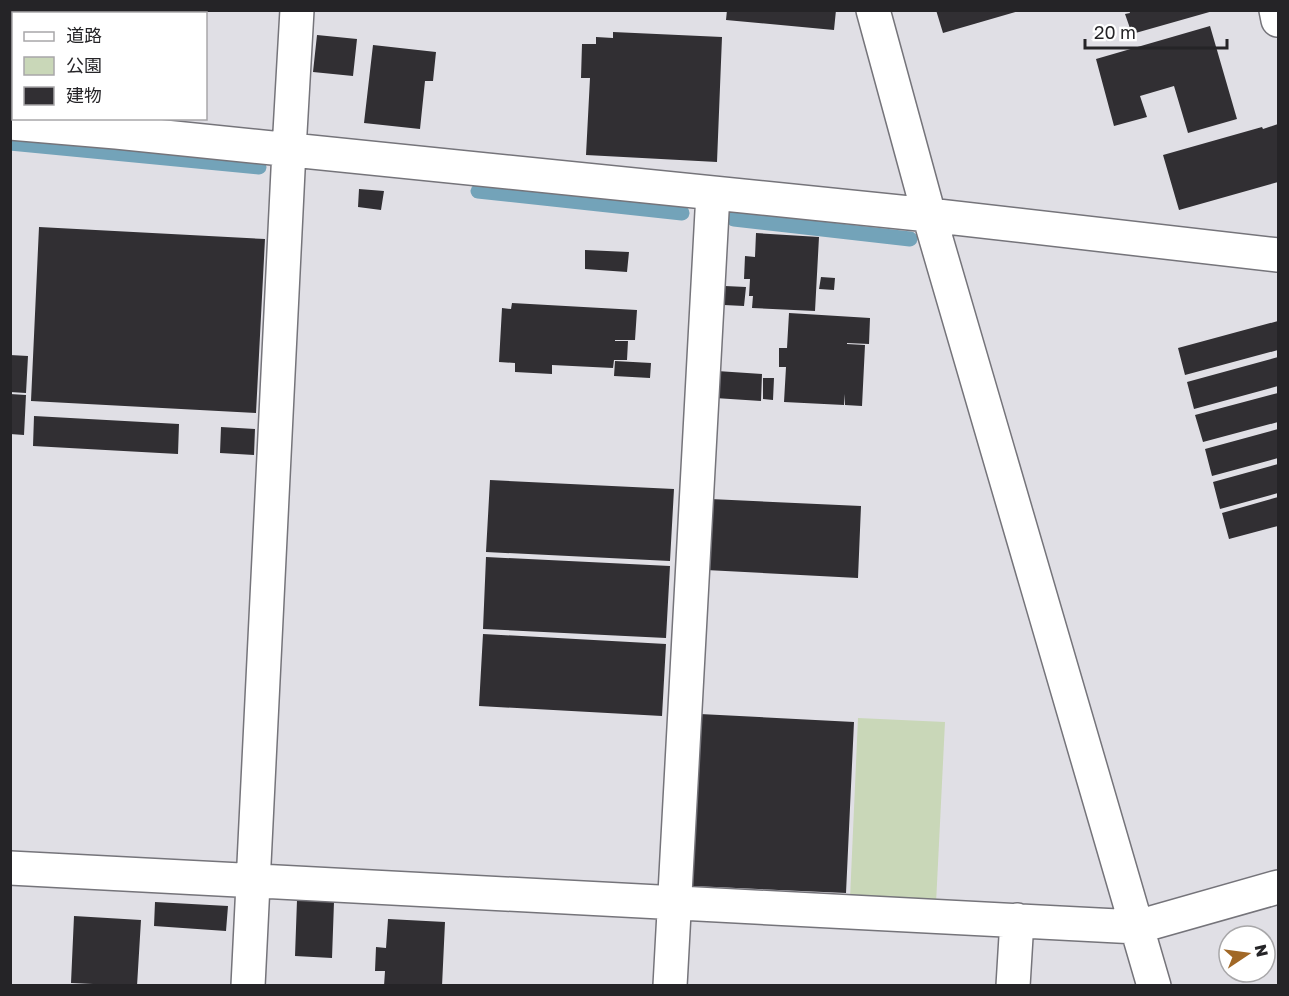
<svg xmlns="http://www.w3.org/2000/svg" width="1289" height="996" font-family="'Golos Text','Noto Sans JP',sans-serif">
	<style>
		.green { fill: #c9d7b8 }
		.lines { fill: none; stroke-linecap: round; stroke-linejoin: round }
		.stream { stroke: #73a3b9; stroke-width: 15 }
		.building { fill: #312f33 }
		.minor-casing { stroke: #75747a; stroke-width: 36 }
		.minor { stroke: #fff; stroke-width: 33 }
	</style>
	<rect width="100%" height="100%" fill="#e0dfe5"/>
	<path class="green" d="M 858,718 L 945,722 L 936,904 L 850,899 Z"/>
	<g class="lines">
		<path class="stream" d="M 10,143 L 259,167
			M 478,191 L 682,213
			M 734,219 L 910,239"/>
	</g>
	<path class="building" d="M 21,10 L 103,10 L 103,14 L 21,14 Z
		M 727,10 L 836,10 L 834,30 L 726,20 Z
		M 936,10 L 1019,10 L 1019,11 L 943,33 Z
		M 1129,10 L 1213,10 L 1213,11 L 1132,34 L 1125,14 L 1130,13 Z
		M 1210,26 L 1237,119 L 1188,133 L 1174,86 L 1140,96 L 1147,117 L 1114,126 L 1096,59 Z
		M 613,32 L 722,37 L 717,162 L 586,155 L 590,78 L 581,78 L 582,44 L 596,44 L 596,37 L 613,38 Z
		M 317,35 L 357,39 L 353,76 L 313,72 Z
		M 373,45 L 436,52 L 433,81 L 425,81 L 420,129 L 364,123 Z
		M 1278,124 L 1278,182 L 1179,210 L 1163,155 L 1262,127 L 1263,129 Z
		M 359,189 L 384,191 L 381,210 L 358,207 Z
		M 39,227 L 265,239 L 256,413 L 31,401 Z
		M 756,233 L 819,237 L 815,311 L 752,308 L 753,296 L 749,296 L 750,279 L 744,279 L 745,256 L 755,257 Z
		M 585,250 L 629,252 L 627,272 L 585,269 Z
		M 821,277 L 835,278 L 834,290 L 819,289 Z
		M 725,286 L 746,287 L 744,306 L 724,305 Z
		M 512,303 L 637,310 L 635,340 L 615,340 L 615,341 L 628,341 L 627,360 L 614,360 L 613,368 L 552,365 L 552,374 L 515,372 L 515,363 L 499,362 L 502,308 L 511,309 Z
		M 789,313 L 870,318 L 869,344 L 847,343 L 847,344 L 865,345 L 862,406 L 845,405 L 845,394 L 844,405 L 784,402 L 786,367 L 779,367 L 779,348 L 787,348 Z
		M 1278,321 L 1278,350 L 1185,375 L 1178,348 Z
		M 10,355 L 28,356 L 26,393 L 10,392 Z
		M 1278,357 L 1278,386 L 1194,409 L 1187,382 Z
		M 615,361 L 651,363 L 650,378 L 614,376 Z
		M 717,371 L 762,374 L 761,401 L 715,398 Z
		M 763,378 L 774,378 L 773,400 L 763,399 Z
		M 1278,393 L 1278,422 L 1203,442 L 1195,415 Z
		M 10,394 L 26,395 L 24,435 L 10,434 Z
		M 34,416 L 179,424 L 178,454 L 33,446 Z
		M 221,427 L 255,429 L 254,455 L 220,453 Z
		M 1278,429 L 1278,458 L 1212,476 L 1205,449 Z
		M 1278,464 L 1278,493 L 1220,509 L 1213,482 Z
		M 490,480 L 674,489 L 670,561 L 486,552 Z
		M 1278,497 L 1278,526 L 1229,539 L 1222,513 Z
		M 710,499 L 861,506 L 858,578 L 706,570 Z
		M 486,557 L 670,566 L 666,638 L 483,629 Z
		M 483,634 L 666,644 L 662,716 L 479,706 Z
		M 700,714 L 854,722 L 846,893 L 692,886 Z
		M 297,900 L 334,902 L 332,958 L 295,956 Z
		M 155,902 L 228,906 L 226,931 L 154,926 Z
		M 74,916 L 141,920 L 137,986 L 71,983 Z
		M 388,919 L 445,922 L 442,986 L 384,986 L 385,971 L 375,971 L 376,947 L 386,948 Z"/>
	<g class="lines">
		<g class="minor-casing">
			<path id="minor" d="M 873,10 L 929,215 L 1154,986
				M 1276,10 L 1278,20
				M 10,123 L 116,132 L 929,215 L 1278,255
				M 10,868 L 1137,927 L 1278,887
				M 248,986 L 289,150 L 297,10
				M 670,986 L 713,193
				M 1013,986 L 1017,920"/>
		</g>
		<use href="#minor" class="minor"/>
	</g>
	<rect width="1289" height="996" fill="none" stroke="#252427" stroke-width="24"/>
	<rect x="12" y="12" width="195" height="108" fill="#ffffff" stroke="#a8a7a9" stroke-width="1.5"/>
	<rect x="24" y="32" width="30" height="9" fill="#ffffff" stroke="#a8a7a9" stroke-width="1.5"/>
	<text x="66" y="42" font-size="18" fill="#252427">道路</text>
	<rect x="24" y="57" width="30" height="18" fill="#c9d7b8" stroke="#a8a7a9" stroke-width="1.5"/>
	<text x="66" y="72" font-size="18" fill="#252427">公園</text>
	<rect x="24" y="87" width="30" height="18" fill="#312f33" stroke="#a8a7a9" stroke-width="1.5"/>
	<text x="66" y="102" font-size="18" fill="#252427">建物</text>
	<g transform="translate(1247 954) rotate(77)"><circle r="28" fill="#ffffff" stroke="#a8a7a9" stroke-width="1.5"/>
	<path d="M0-4.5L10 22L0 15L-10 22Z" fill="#a16826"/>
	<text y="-9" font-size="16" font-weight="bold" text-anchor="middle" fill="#252427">N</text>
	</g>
	<path d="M1085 39v9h142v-9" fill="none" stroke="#252427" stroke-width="3"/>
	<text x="1094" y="39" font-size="18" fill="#252427" stroke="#ffffff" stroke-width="4.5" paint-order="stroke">20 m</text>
</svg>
